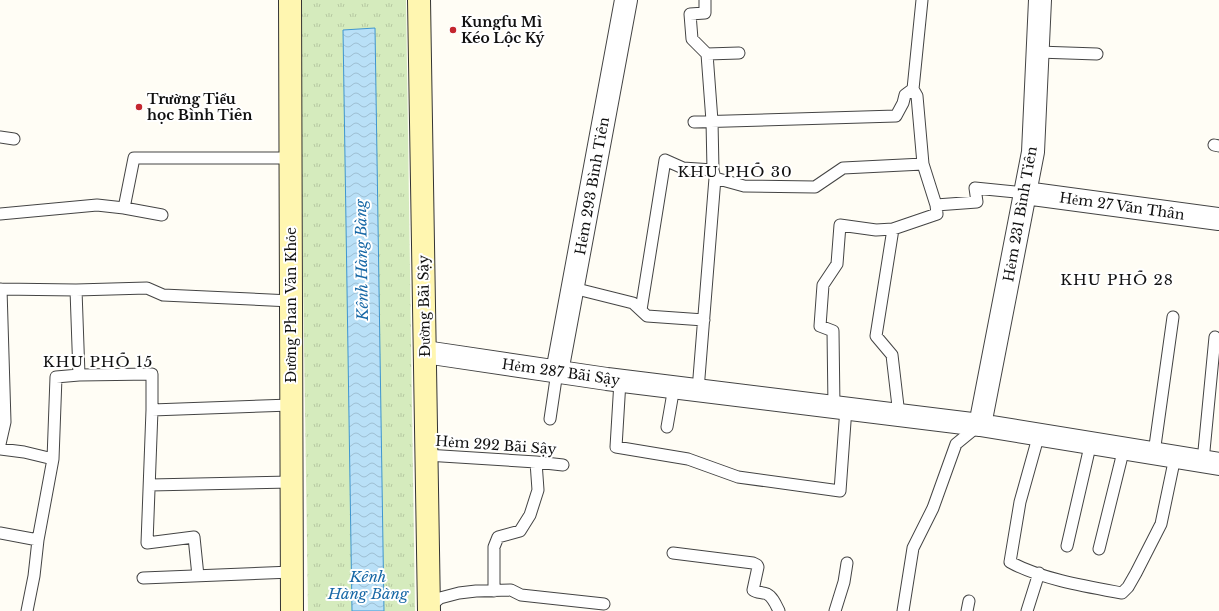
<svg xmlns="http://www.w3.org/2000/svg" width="1219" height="611" font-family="'Libre Baskerville',serif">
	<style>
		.grass { fill: url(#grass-tufts) }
		.water { fill: url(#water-waves); stroke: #3f96cf }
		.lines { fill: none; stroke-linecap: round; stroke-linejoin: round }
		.lane-casing { stroke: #444; stroke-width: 13 }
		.street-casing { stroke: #444; stroke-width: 24 }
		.secondary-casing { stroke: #333; stroke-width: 24 }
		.lane { stroke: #fff; stroke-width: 11 }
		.street { stroke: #fff; stroke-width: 22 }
		.secondary { stroke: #fff6b0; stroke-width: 22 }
		.poi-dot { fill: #c4262e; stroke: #fff; stroke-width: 1.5 }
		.labels { text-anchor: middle; stroke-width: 4; stroke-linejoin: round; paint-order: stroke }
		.poi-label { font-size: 14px; font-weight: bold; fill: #111; stroke: #fff; text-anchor: start }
		.street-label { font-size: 14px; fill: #111; stroke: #fff }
		.neighbourhood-label { font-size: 15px; letter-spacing: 1px; fill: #111; stroke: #fff }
		.water-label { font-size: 15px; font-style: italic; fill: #1768a6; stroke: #fff }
	</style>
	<defs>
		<pattern id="grass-tufts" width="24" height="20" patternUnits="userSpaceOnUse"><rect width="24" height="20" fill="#d5ebbd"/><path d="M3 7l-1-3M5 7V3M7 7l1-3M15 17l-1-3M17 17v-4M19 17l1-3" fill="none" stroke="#b6c8a1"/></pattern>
		<pattern id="water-waves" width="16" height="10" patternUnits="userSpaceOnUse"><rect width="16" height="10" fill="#b9e0f7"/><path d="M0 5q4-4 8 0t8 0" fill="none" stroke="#9ebfd3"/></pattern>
	</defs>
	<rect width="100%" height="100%" fill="#fffdf5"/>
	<path class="grass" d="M 299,0 L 406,0 L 415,611 L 308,611 Z"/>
	<path class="water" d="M 375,28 L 384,611 L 352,611 L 343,30 Z"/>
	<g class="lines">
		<g class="lane-casing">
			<path id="lane" d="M 705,0 L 705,13 L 690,14 L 692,39 L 707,54 L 712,121 L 713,170 L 715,178 L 744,186 L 815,187 L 843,168 L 923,164
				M 1038,52 L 1097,54
				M 707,54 L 739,53
				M 694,122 L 896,116 L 903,103 L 905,95 L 913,89
				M 0,137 L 14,139
				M 1214,145 L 1219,146
				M 936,205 L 977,202 L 975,188 L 1025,193
				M 124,208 L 162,215
				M 0,214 L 97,205 L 124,208 L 134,158 L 290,158
				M 573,288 L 633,303 L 647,316 L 704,320
				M 0,289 L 76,290 L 147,288 L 163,295 L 291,301
				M 641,310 L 665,160 L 683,168 L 713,170
				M 79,375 L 152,374 L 152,410 L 147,543 L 194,537 L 198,576
				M 620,381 L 616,447 L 688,459 L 738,477 L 840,491 L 846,408
				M 698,390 L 715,178
				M 834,407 L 833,331 L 820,326 L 823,285 L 837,264 L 840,225 L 876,230 L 893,229
				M 152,410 L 291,405
				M 899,415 L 892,355 L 876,336 L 893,229 L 937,214 L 936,205 L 923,164 L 917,96 L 913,89 L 922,0
				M 550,419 L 557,372
				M 667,427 L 674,387
				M 1039,434 L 1020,502 L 1010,562 C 1040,579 1089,587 1122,593 L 1128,587 L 1136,573 L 1161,524 L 1175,457
				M 0,444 L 5,422 L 1,289
				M 0,449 L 24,452 L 53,459
				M 1154,453 L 1173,317
				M 426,455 L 536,462 L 563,465
				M 1203,461 L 1215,337
				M 150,485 L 291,482
				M 0,533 L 38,540
				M 1067,546 L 1091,442
				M 1099,549 L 1124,448
				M 673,553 L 753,563 L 757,565 L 758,567 L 753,590 C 757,593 762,592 767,594 C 773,597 776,605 779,611
				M 143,578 L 292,572
				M 494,591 L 494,547 L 498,537 L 520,531 L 530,515 L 538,490 L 536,462
				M 429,607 L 440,598 L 459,593 L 476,591 L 511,590 L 521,595 L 604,604
				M 27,611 L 34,576 L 38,540 L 53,459 L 56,377 L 79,375 L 76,290
				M 835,611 L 844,582 L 847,563
				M 903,611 L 913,548 L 933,508 L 956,444 L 978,426
				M 967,611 L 969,601
				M 1027,611 L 1039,573"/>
		</g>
		<g class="street-casing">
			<path id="street" d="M 1025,193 L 1219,219
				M 425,352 L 607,379 L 980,425 L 1219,464
				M 557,372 L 626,0
				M 980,425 L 1033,152 L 1040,0"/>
		</g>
		<g class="secondary-casing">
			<path id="secondary" d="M 290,0 L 292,611
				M 419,0 L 429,611"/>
		</g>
		<use href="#lane" class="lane"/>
		<use href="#street" class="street"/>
		<use href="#secondary" class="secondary"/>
	</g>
	<g class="poi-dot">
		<circle cx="453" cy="30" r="4"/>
		<circle cx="139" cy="107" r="4"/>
	</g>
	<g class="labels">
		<g class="poi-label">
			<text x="461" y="27">Kungfu Mì<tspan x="461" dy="16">Kéo Lộc Ký</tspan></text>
			<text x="147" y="104">Trường Tiểu<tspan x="147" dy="16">học Bình Tiên</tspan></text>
		</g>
		<g class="street-label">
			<text transform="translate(592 186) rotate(-80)" y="5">Hẻm 293 Bình Tiên</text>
			<text transform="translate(1122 206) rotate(8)" y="5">Hẻm 27 Văn Thân</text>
			<text transform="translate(1020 214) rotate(-80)" y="5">Hẻm 231 Bình Tiên</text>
			<text transform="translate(291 305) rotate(-90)" y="5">Đường Phan Văn Khỏe</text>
			<text transform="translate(424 306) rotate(-91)" y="5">Đường Bãi Sậy</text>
			<text transform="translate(561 372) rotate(8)" y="5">Hẻm 287 Bãi Sậy</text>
			<text transform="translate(496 445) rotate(4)" y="5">Hẻm 292 Bãi Sậy</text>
		</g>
		<g class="neighbourhood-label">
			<text x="735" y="177">KHU PHỐ 30</text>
			<text x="1117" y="285">KHU PHỐ 28</text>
			<text x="98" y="367">KHU PHỐ 15</text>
		</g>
		<g class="water-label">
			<text transform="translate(362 260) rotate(-91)" y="5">Kênh Hàng Bàng</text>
			<text x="368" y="582">Kênh<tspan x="368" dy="17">Hàng Bàng</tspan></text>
		</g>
	</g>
</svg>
